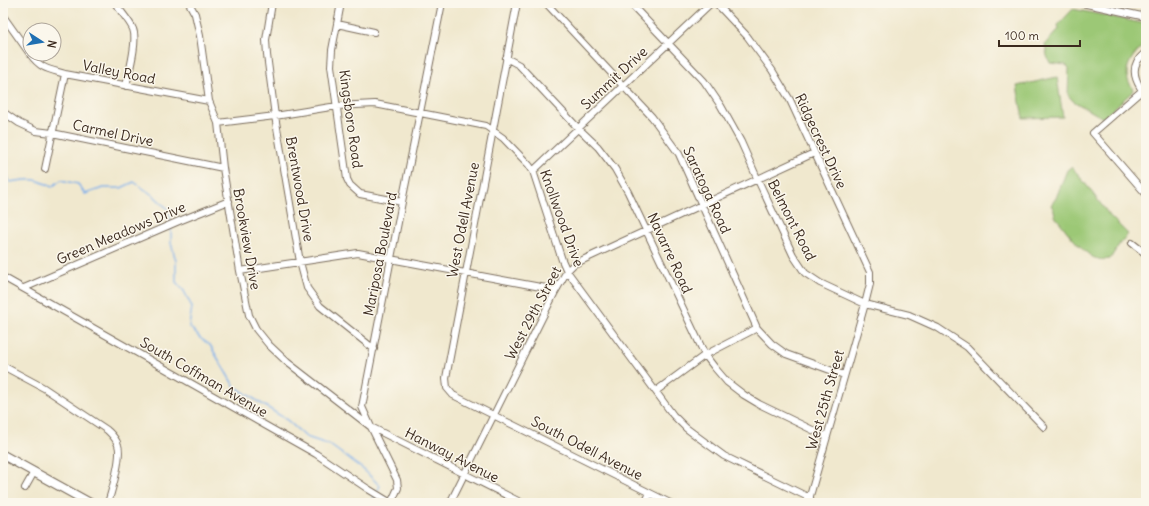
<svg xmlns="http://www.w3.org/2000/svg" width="1149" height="506" font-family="Delius,sans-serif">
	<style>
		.green { fill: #9cc876; stroke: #6c794a }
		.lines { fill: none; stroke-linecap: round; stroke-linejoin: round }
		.stream { stroke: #7eb0ea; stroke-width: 1.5 }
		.street-casing { stroke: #7a6c5c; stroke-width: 8 }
		.secondary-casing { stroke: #7a6c5c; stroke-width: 10 }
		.street { stroke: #fff; stroke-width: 6 }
		.secondary { stroke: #fff; stroke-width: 8 }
		.labels { text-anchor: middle; stroke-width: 3; stroke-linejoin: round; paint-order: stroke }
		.street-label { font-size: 14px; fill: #3b2a1e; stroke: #fbf7ec }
	</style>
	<rect width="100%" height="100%" fill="#fbf7ec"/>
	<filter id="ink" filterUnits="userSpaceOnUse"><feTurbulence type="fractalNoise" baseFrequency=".025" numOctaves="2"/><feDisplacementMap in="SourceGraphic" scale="8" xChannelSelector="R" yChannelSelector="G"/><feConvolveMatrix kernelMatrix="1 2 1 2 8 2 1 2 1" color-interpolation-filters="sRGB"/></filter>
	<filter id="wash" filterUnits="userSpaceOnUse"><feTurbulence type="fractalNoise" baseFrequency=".012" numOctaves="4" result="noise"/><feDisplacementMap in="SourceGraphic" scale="16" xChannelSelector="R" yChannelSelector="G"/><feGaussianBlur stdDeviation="0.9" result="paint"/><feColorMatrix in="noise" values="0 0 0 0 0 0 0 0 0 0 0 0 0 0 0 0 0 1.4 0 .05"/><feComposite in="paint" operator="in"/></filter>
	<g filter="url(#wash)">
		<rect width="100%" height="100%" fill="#f0e8ce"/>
		<path class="green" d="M 1073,9 L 1146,24 L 1146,42 C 1138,51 1126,61 1127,75 C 1127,80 1131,85 1133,90 L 1131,93 L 1103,118 L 1073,101 L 1068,95 L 1069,68 L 1066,65 L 1050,63 L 1047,56 L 1045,44 L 1059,29 L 1058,25 Z
			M 1057,77 L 1063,117 L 1023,118 L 1017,86 Z
			M 1071,167 L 1078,174 L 1110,216 L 1128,234 L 1120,243 L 1110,259 C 1103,260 1097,260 1091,256 C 1078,247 1065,229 1055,216 L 1054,210 L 1051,205 L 1056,198 L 1067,170 Z"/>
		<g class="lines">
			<path class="stream" d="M 3,167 L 10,182 C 31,179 33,177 52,187 L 61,180 L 78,184 L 85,194 L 103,188 L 121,188 L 134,182 L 154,196 L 170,211 L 170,223
				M 171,226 L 171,243 L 176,261 L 176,282 L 184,291 L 192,307 L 189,326 L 200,338 L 210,345 L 234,386 L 287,420 L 306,437 L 330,445 L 364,470 L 380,486 L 377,492
				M 371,503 L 375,495"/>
		</g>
	</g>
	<g filter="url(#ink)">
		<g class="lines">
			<g class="street-casing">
				<path id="street" d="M 115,3 C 120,11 129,20 133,29 C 138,41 129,72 126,86
					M 189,3 L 195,14 L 200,36 L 209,101 L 218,123 L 223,168 L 240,271 L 249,315 L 256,329 L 269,345 L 287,362 L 371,427 L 522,503
					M 272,3 L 266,40 L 267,55 L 275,116 L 300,262 L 307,288 L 320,306 L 374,349
					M 341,3 L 332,50 L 331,66 L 347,179 L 350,185 L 360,194 L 402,202
					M 517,3 L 446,378 L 447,388 L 453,395 L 670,503
					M 546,3 L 652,117 L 679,154 L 757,328 L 772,344 L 786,354 L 844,375
					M 630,3 L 704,81 L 721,106 L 741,142 L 757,178 L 793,255 L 805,273 L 820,283 L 865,304 L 909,315 L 938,328 L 967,347 L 1044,427
					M 716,3 L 747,36 L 772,70 L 790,100 L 870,272 L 870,284 L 865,304 L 808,503
					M 1082,3 L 1146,17
					M 3,16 L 30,54
					M 337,24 L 374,32
					M 54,38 L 55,38
					M 1146,52 C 1143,55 1139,58 1137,62 C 1131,73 1138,86 1146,95
					M 30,54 C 41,69 48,69 65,74 L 209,101
					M 506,58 L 519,65 L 578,128 L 598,147 L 615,169 L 628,192 L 705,355 L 715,368 L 727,382 L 744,395 L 759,404 L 827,437
					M 1146,87 L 1093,133 L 1146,194
					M 3,112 L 19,123 L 36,131 L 52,133 L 223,168
					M 218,123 L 275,116 L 337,106 L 375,104 L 486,126 L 503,138 L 529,165 L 533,171 L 562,260 L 567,271 L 673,415 L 686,428 L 698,437 L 724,456 L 810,498
					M 45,169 L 65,74
					M 533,171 L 711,3
					M 1132,243 L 1146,254
					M 240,271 L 358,253 L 546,288 L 555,292
					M 3,277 L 316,454 L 368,489 L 391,503 L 398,488 L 397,480 L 371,427 L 362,407 L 402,202 L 442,3
					M 24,288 L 179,221 L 229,201
					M 3,366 L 44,388 L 107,430 C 111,434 116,438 118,445 C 122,456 112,490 108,503
					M 656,391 L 705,355 L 757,328
					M 25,488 L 34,472
					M 450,503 L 555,292 L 567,271 L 574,264 L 814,153
					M 645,503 L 650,493"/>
			</g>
			<g class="secondary-casing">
				<path id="secondary" d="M 3,455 L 90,503"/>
			</g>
			<use href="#street" class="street"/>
			<use href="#secondary" class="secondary"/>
		</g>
	</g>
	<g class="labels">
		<g class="street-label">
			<text transform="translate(119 72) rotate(11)" y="5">Valley Road</text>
			<text transform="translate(614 78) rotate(-43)" y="5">Summit Drive</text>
			<text transform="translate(351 119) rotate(82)" y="5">Kingsboro Road</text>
			<text transform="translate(113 133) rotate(12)" y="5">Carmel Drive</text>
			<text transform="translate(821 141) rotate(65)" y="5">Ridgecrest Drive</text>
			<text transform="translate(300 189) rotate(80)" y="5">Brentwood Drive</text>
			<text transform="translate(707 190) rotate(65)" y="5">Saratoga Road</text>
			<text transform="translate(562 218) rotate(70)" y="5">Knollwood Drive</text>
			<text transform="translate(463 220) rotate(-79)" y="5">West Odell Avenue</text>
			<text transform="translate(792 220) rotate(63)" y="5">Belmont Road</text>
			<text transform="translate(121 233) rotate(-23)" y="5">Green Meadows Drive</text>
			<text transform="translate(247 239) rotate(80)" y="5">Brookview Drive</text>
			<text transform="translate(670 253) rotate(65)" y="5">Navarre Road</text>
			<text transform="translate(380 254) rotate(-79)" y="5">Mariposa Boulevard</text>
			<text transform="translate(533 313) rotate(-62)" y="5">West 29th Street</text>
			<text transform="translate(204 377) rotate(30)" y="5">South Coffman Avenue</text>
			<text transform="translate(825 400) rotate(-74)" y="5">West 25th Street</text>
			<text transform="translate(587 448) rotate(27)" y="5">South Odell Avenue</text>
			<text transform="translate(452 455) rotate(27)" y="5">Hanway Avenue</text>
		</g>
	</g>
	<rect width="1149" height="506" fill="none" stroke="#fbf7ec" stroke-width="16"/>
	<g transform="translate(42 42) rotate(102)"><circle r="19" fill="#fbf7ec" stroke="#aea59a"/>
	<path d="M0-3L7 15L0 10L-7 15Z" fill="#1f6fb2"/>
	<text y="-6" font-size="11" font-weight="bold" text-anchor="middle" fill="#3b2a1e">N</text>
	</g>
	<path d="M999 40v6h81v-6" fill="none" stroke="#3b2a1e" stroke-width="2"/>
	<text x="1005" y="40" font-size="12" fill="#3b2a1e" stroke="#fbf7ec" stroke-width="3" paint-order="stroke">100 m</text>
</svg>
